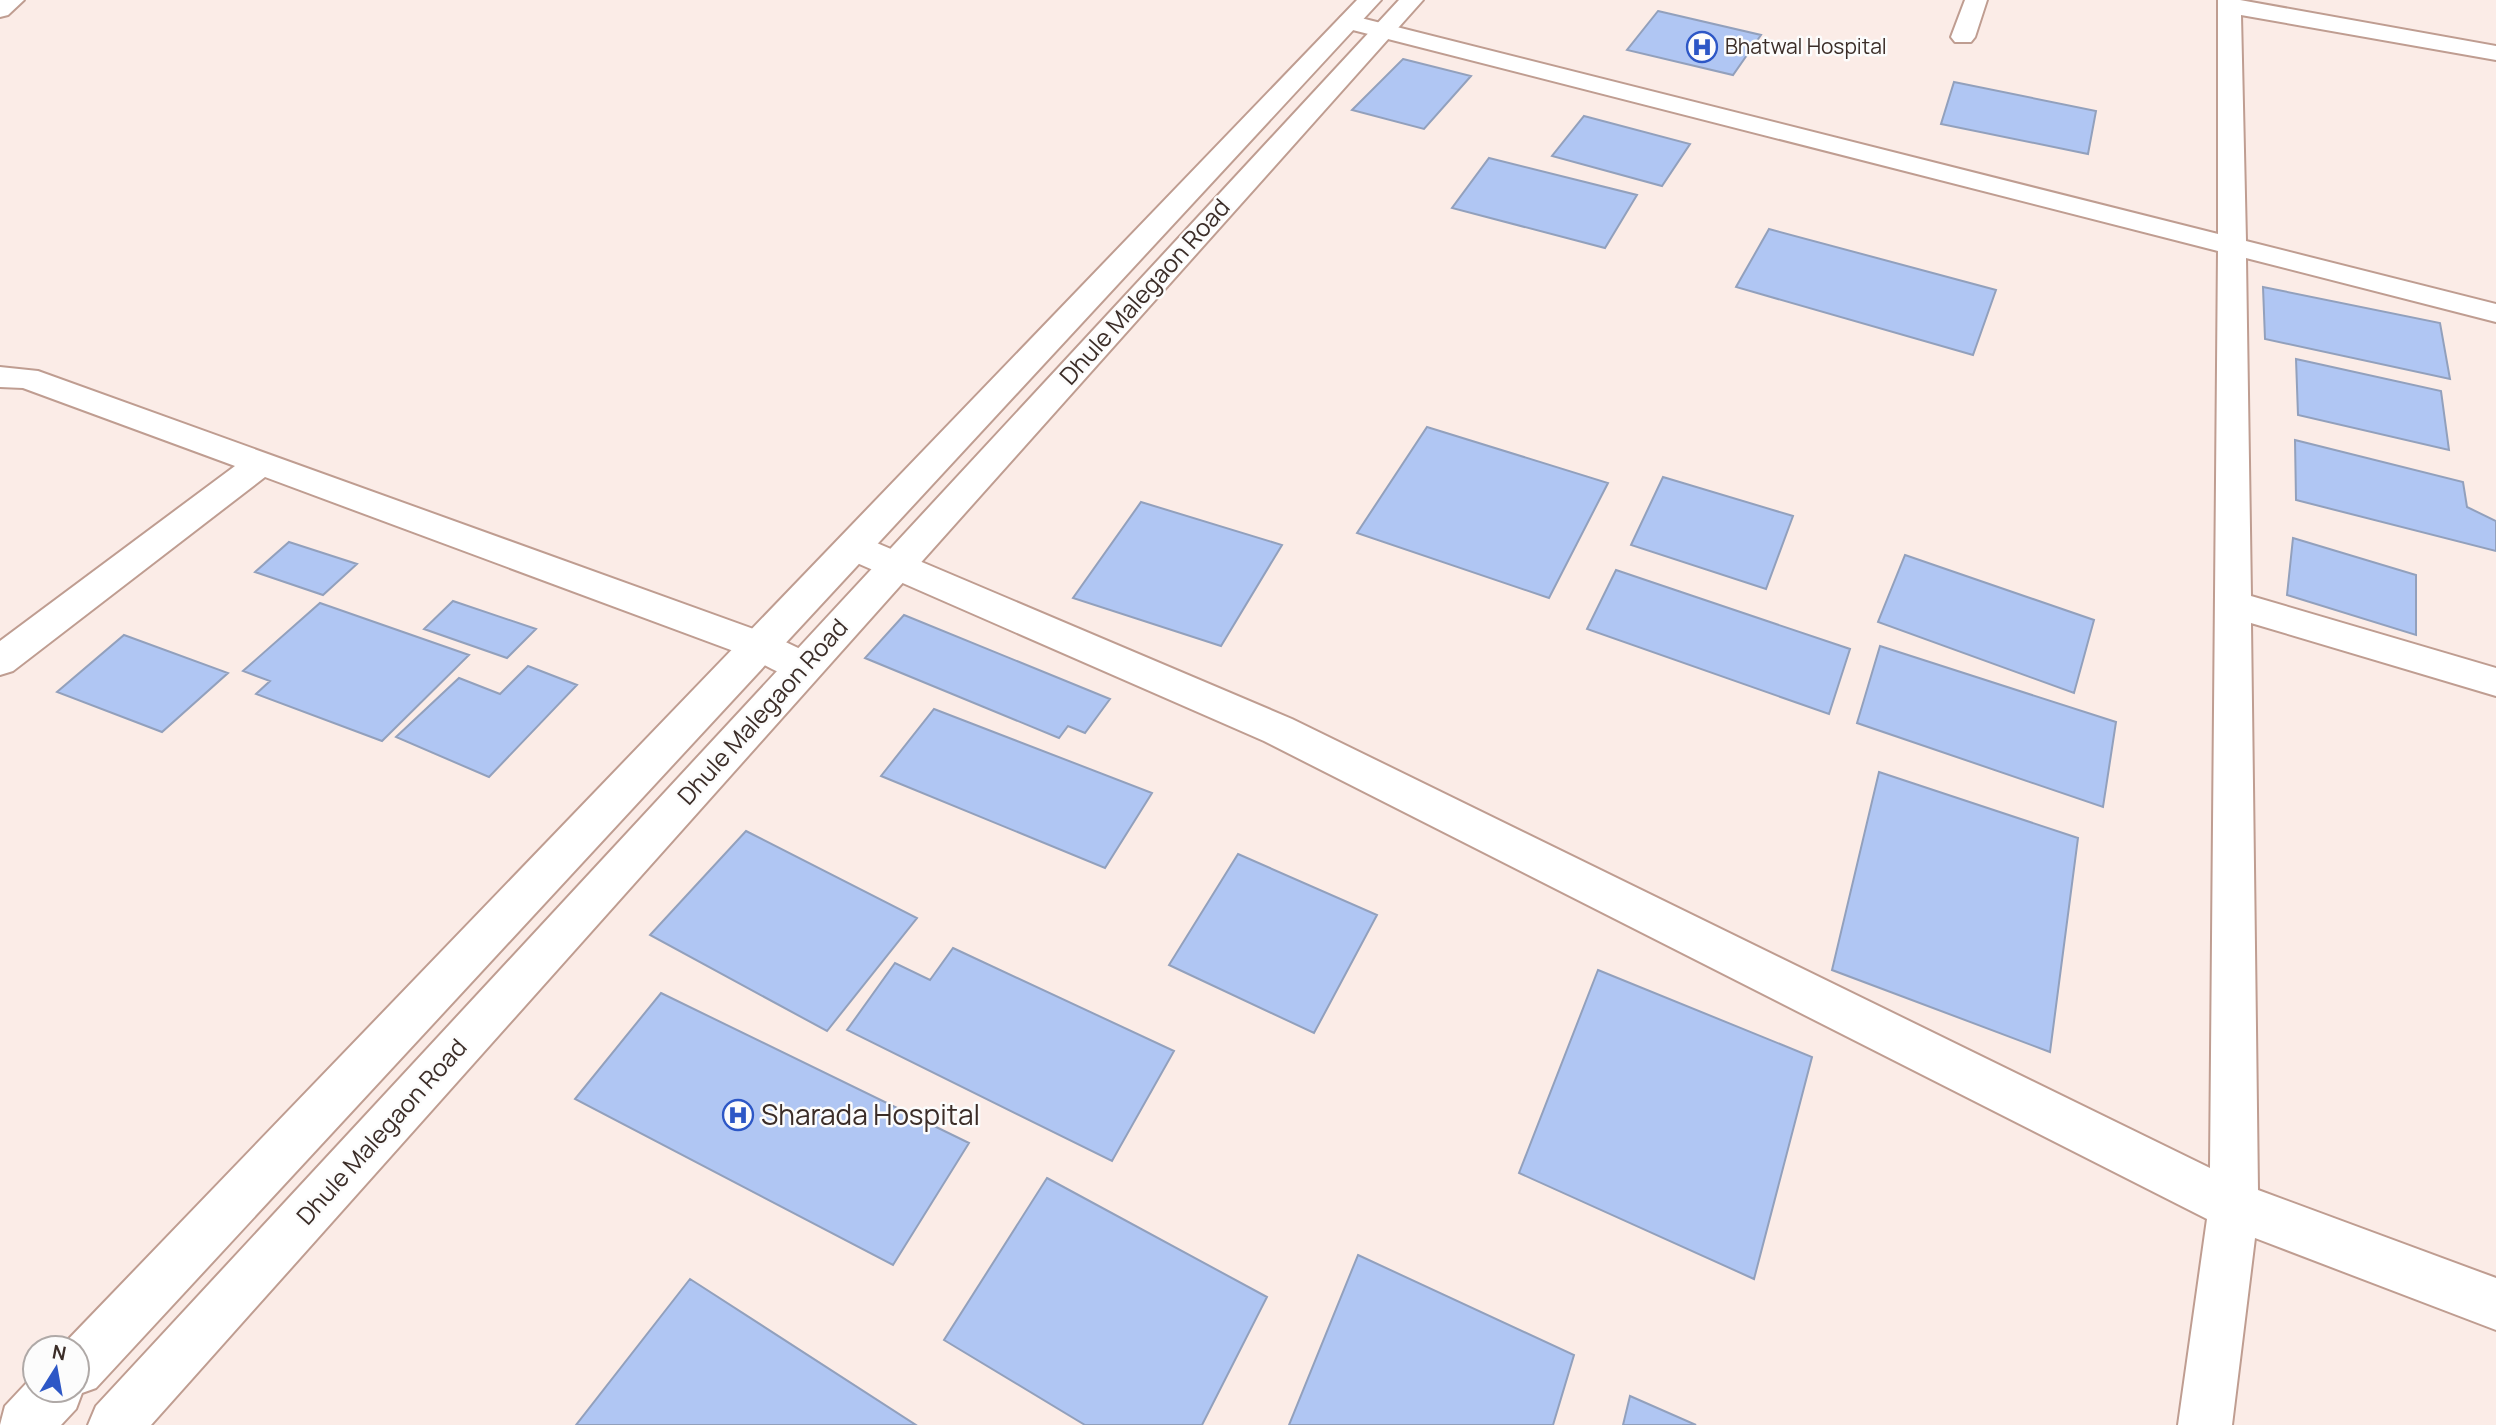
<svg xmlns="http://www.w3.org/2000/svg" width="2496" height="1425" font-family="Manrope,sans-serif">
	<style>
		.building { fill: #b0c6f3; stroke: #92a0bc; stroke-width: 2 }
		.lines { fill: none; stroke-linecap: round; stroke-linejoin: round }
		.minor-casing { stroke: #bf9d91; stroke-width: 4 }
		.major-casing { stroke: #bf9d91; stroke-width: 4 }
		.minor { fill: #fff; fill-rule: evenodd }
		.major { fill: #fff; fill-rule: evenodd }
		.labels { text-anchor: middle; stroke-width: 5; stroke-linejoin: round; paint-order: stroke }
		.far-poi-label { font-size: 21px; fill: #3b2d28; stroke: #fcfcfc; text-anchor: start }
		.street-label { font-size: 24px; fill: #3b2d28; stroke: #fcfcfc }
		.near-poi-label { font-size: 28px; fill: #3b2d28; stroke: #fcfcfc; text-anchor: start }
	</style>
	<rect width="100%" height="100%" fill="#fbece7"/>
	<path class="building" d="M 1658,11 L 1761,35 L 1733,75 L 1627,50 Z
		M 1403,59 L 1471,76 L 1424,129 L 1352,110 Z
		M 1954,82 L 2096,111 L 2088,154 L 1941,124 Z
		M 1584,116 L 1690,144 L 1662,186 L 1552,156 Z
		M 1489,158 L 1637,195 L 1605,248 L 1452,208 Z
		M 1769,229 L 1996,290 L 1973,355 L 1736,287 Z
		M 2263,287 L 2440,323 L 2450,379 L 2265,339 Z
		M 2296,359 L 2441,391 L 2449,450 L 2298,415 Z
		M 1427,427 L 1608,483 L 1549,598 L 1357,533 Z
		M 2295,440 L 2463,482 L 2467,507 L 2496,521 L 2496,551 L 2296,500 Z
		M 1663,477 L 1793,516 L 1766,589 L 1631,545 Z
		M 1141,502 L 1282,545 L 1221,646 L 1073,598 Z
		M 2293,538 L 2416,575 L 2416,635 L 2287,595 Z
		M 289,542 L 357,564 L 323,595 L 255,572 Z
		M 1905,555 L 2094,620 L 2074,693 L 1878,622 Z
		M 1616,570 L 1850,649 L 1829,714 L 1587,629 Z
		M 453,601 L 536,629 L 507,658 L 424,629 Z
		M 320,603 L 469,655 L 382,741 L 256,694 L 270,681 L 243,671 Z
		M 904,615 L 1110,699 L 1085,733 L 1068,726 L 1059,738 L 865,658 Z
		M 124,635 L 228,673 L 162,732 L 57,692 Z
		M 1880,646 L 2116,722 L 2103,807 L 1857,723 Z
		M 528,666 L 577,685 L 489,777 L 396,737 L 459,678 L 500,694 Z
		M 934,709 L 1152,793 L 1105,868 L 881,776 Z
		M 1879,772 L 2078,838 L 2050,1052 L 1832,970 Z
		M 746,831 L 917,918 L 827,1031 L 650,935 Z
		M 1238,854 L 1377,915 L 1314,1033 L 1169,965 Z
		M 953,948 L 1174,1051 L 1112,1161 L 847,1030 L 895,963 L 930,980 Z
		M 1598,970 L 1812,1057 L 1754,1279 L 1519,1173 Z
		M 661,993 L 969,1143 L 893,1265 L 575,1099 Z
		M 1047,1178 L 1267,1297 L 1202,1425 L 1085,1425 L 944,1340 Z
		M 1358,1255 L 1574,1355 L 1553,1425 L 1289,1425 Z
		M 690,1279 L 916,1425 L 576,1425 Z
		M 1630,1396 L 1696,1425 L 1623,1425 Z"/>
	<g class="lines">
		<g class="minor-casing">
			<path id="minor" d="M 0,0 L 24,0 L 8,15 L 0,17 Z
				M 1965,0 L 1987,0 L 1975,37 L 1971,42 L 1955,42 L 1951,37 Z
				M 2218,0 L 2240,0 L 2496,46 L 2496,60 L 2241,15 L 2246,241 L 2496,304 L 2496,322 L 2246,258 L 2251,596 L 2496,668 L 2496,696 L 2251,623 L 2258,1190 L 2496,1278 L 2496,1330 L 2255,1238 L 2232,1425 L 2178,1425 L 2207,1219 L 1264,741 L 841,556 L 836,547 L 841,538 L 853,535 L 865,538 L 1292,719 L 2210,1168 L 2218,251 L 1341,27 L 1337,22 L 1341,17 L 1349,15 L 2218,234 Z
				M 0,367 L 38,371 L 773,636 L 817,657 L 823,667 L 817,677 C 793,685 769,666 747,656 L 265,477 L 13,671 L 0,675 L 0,641 L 235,466 L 23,388 L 0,387 Z"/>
		</g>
		<g class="major-casing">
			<path id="major" d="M 1357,0 L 1381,0 L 96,1388 L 82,1393 L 76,1409 L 61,1425 L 0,1425 L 5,1406 L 35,1374 L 35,1390 L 77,1390 L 77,1348 L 60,1348 Z
				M 1399,0 L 1423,0 L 151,1425 L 88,1425 L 96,1406 Z"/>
		</g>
		<use href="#minor" class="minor"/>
		<use href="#major" class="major"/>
	</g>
	<defs>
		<g id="hospital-ring" transform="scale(1.575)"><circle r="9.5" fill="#fcfcfc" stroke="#2d57c6" stroke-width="1.5"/><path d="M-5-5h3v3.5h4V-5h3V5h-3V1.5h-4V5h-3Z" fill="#2d57c6"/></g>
	</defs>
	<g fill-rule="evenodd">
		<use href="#hospital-ring" x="1702" y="47"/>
		<use href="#hospital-ring" x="738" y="1115"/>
	</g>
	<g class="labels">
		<g class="far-poi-label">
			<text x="1725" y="54">Bhatwal Hospital</text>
		</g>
		<g class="street-label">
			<text transform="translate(1145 292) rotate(-48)" y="8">Dhule Malegaon Road</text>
			<text transform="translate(763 712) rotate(-48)" y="8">Dhule Malegaon Road</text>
			<text transform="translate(382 1132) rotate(-48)" y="8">Dhule Malegaon Road</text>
		</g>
		<g class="near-poi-label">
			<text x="761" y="1125">Sharada Hospital</text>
		</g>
	</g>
	<g transform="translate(56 1369) rotate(11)"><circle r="33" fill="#fcfcfc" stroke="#afa9a7" stroke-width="2"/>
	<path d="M0-5L12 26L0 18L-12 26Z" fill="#2d57c6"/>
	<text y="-10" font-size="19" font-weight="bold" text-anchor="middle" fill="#3b2d28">N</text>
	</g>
</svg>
